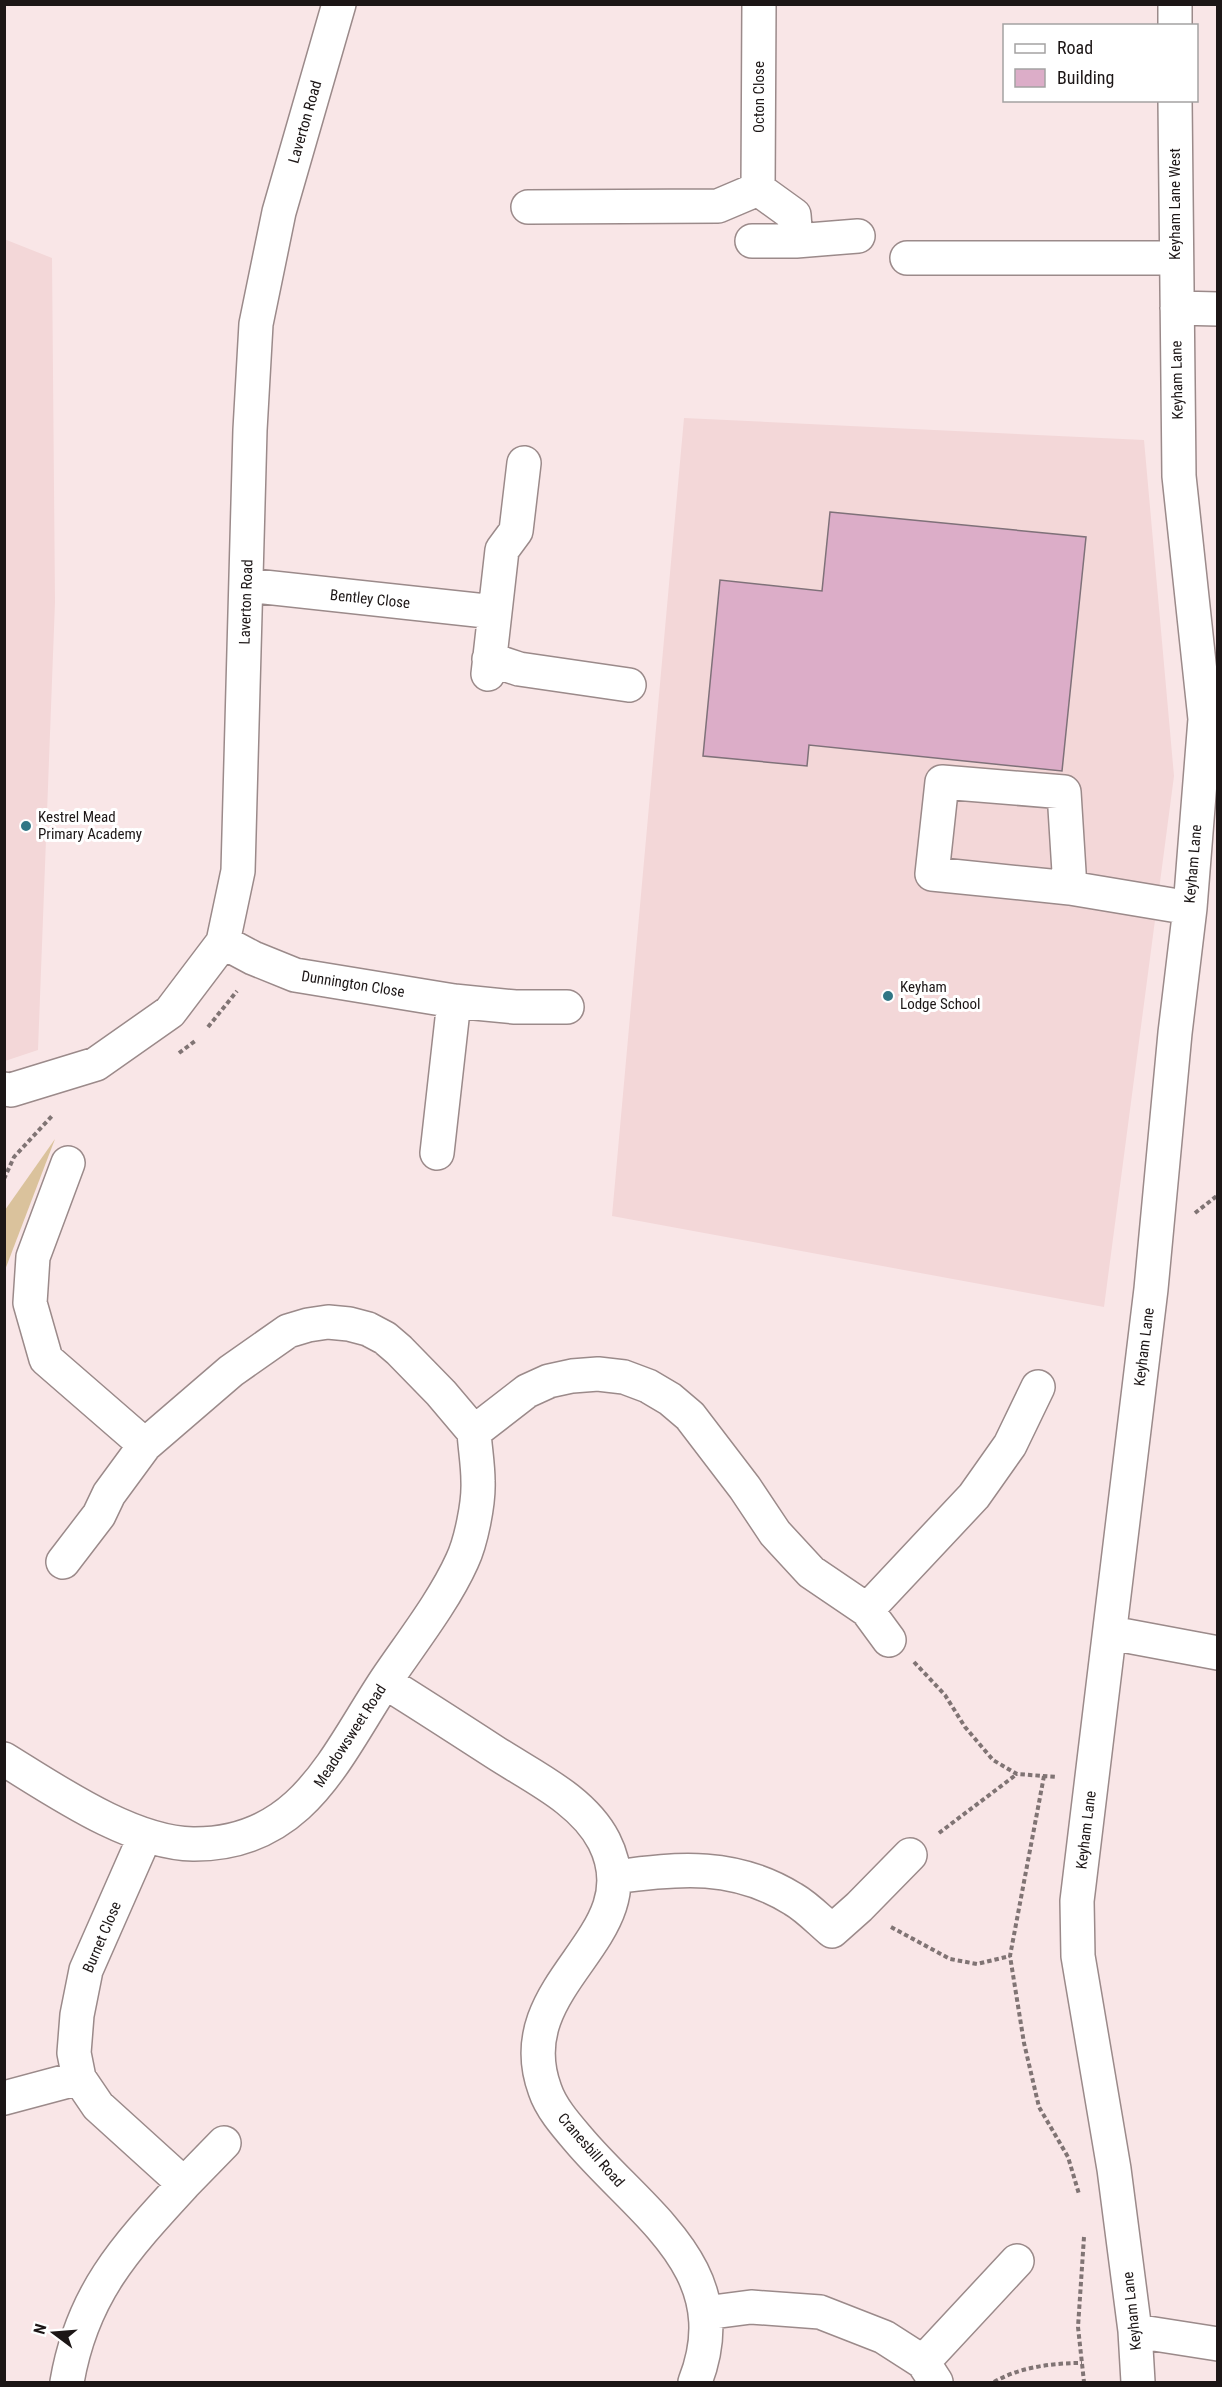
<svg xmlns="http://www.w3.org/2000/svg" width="1222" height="2387" font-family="'Roboto Condensed',sans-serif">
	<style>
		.built { fill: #f3d7d8 }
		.green { fill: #dac29c }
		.building { fill: #dcadc8; stroke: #7f7179; stroke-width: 1.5 }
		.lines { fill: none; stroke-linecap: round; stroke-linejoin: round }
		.minor-casing { stroke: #9b8a8a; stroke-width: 36 }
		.path { stroke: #807474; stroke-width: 4; stroke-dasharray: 4.5 3; stroke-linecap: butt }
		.minor { stroke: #fff; stroke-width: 33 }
		.poi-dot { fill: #317685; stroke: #fff; stroke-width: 2 }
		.labels { text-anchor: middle; stroke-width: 6; stroke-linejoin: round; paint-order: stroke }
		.street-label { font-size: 15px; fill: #1c1616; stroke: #fff }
		.poi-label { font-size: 15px; fill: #1c1616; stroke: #fff; text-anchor: start }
	</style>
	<rect width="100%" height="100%" fill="#f9e6e7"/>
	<path class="built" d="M 4,239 L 52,258 L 55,602 L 38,1050 L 5,1061 Z
		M 684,418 L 1144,440 L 1174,776 L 1104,1307 L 612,1216 Z"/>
	<path class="green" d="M 55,1139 L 5,1270 L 5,1210 Z"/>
	<path class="building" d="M 830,512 L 1086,537 L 1062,771 L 809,745 L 807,766 L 703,756 L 720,580 L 822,591 Z"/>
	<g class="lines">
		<g class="minor-casing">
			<path id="minor" d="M 1175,26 L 1175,4
				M 758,189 L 759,4
				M 528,207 L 718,206 L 758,189 L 794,215 L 796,241
				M 752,241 L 796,241 L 858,236
				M 907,258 L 1175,258
				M 1177,308 L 1218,309
				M 246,585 L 495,612
				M 489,659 L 519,669 L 629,685
				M 488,674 L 502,550 L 516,531 L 524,463
				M 1070,888 L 1064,792 L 942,782 L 932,874 L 1070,888 L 1190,908
				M 223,942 L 253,958 L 295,975 L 454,1001 L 515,1007 L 567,1007
				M 4,1089 L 11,1090 L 96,1064 L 170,1012 L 223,942 L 238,871 L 250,430 L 256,324 L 279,212 L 339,4
				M 437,1153 L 454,1001
				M 68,1163 L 33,1257 L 30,1303 L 46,1359 L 145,1445
				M 63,1562 L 99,1515 L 109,1494 L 145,1445 L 231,1371 L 288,1331 L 308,1325 L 328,1322 L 349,1324 L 368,1329 L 385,1338 L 399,1350 L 441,1393 L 474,1432
				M 867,1610 L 974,1496 L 1010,1445 L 1038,1387
				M 1111,1633 L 1218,1653
				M 385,1682 C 422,1705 459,1729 496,1753 C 533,1777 583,1800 604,1841 C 653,1938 505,1982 545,2090 C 551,2108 566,2125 578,2139 C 641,2214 739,2269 695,2382
				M 4,1759 C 56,1791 131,1843 193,1844 C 302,1845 335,1757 386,1680 C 411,1643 444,1601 462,1561 C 471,1542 479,1503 478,1481 C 478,1465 475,1448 474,1432 L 527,1391 L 549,1381 L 572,1376 L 598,1374 L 624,1377 L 648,1386 L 670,1399 L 690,1416 L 745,1488 L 775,1533 L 811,1572 L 867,1610 L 889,1640
				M 615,1877 C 679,1868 735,1863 793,1899 C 807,1907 819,1920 832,1931 L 859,1907 L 910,1855
				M 4,2098 L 79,2078
				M 184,2184 L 224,2143
				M 705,2313 L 751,2307 L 820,2312 L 884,2337 L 923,2362 L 936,2382
				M 1135,2331 L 1218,2344
				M 923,2362 L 1017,2261
				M 67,2382 C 82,2294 125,2248 184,2184 L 98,2106 L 79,2078 L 74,2053 L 77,2015 L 86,1970 L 145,1836
				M 1138,2382 L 1135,2331 L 1114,2169 L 1078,1956 L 1077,1901 L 1151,1289 L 1175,1033 L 1190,908 L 1205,719 L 1179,476 L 1175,100"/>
		</g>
		<path class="path" d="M 208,1027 L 237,991
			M 179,1053 L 195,1041
			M 4,1179 L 14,1157 L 52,1116
			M 1195,1213 L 1218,1195
			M 914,1662 L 945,1695 L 965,1727 L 993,1760 L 1017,1774 L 1057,1777
			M 1044,1776 L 1010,1956 L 1024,2043 L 1039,2107 L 1068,2157 L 1079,2194
			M 939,1833 L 1017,1774
			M 891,1927 L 950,1959 L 977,1964 L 1010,1956
			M 1084,2237 L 1078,2327 L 1084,2382
			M 994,2382 C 1020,2367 1052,2363 1082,2363"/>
		<use href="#minor" class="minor"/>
	</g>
	<g class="poi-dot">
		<circle cx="26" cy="826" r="6"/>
		<circle cx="888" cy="996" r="6"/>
	</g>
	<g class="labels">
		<g class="street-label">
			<text transform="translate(759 97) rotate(-90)" y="5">Octon Close</text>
			<text transform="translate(305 122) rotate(-74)" y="5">Laverton Road</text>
			<text transform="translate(1175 204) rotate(-90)" y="5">Keyham Lane West</text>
			<text transform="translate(1177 380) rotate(-91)" y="5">Keyham Lane</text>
			<text transform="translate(370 599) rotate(6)" y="5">Bentley Close</text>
			<text transform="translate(246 602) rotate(-88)" y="5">Laverton Road</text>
			<text transform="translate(1193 864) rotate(-85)" y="5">Keyham Lane</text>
			<text transform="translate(353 984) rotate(9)" y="5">Dunnington Close</text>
			<text transform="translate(1144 1347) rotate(-83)" y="5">Keyham Lane</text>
			<text transform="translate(350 1736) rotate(-57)" y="5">Meadowsweet Road</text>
			<text transform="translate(1086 1830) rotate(-83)" y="5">Keyham Lane</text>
			<text transform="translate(102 1937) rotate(-67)" y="5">Burnet Close</text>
			<text transform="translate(591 2150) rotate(49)" y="5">Cranesbill Road</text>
			<text transform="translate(1132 2311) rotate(-96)" y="5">Keyham Lane</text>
		</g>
		<g class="poi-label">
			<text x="38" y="822">Kestrel Mead<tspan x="38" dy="17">Primary Academy</tspan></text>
			<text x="900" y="992">Keyham<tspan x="900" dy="17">Lodge School</tspan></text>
		</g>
	</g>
	<rect width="1222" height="2387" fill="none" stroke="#1c1616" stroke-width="12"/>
	<rect x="1003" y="24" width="195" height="78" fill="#ffffff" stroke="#a4a2a2" stroke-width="1.5"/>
	<rect x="1015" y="44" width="30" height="9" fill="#ffffff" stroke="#a4a2a2" stroke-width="1.5"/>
	<text x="1057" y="54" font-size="18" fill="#1c1616">Road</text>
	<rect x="1015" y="69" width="30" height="18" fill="#dcadc8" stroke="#a4a2a2" stroke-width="1.5"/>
	<text x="1057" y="84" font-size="18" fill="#1c1616">Building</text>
	<g transform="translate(54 2333) rotate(286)" stroke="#ffffff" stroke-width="4.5" paint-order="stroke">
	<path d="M0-4.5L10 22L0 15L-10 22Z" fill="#1c1616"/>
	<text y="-9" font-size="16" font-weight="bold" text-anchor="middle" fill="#1c1616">N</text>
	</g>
</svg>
